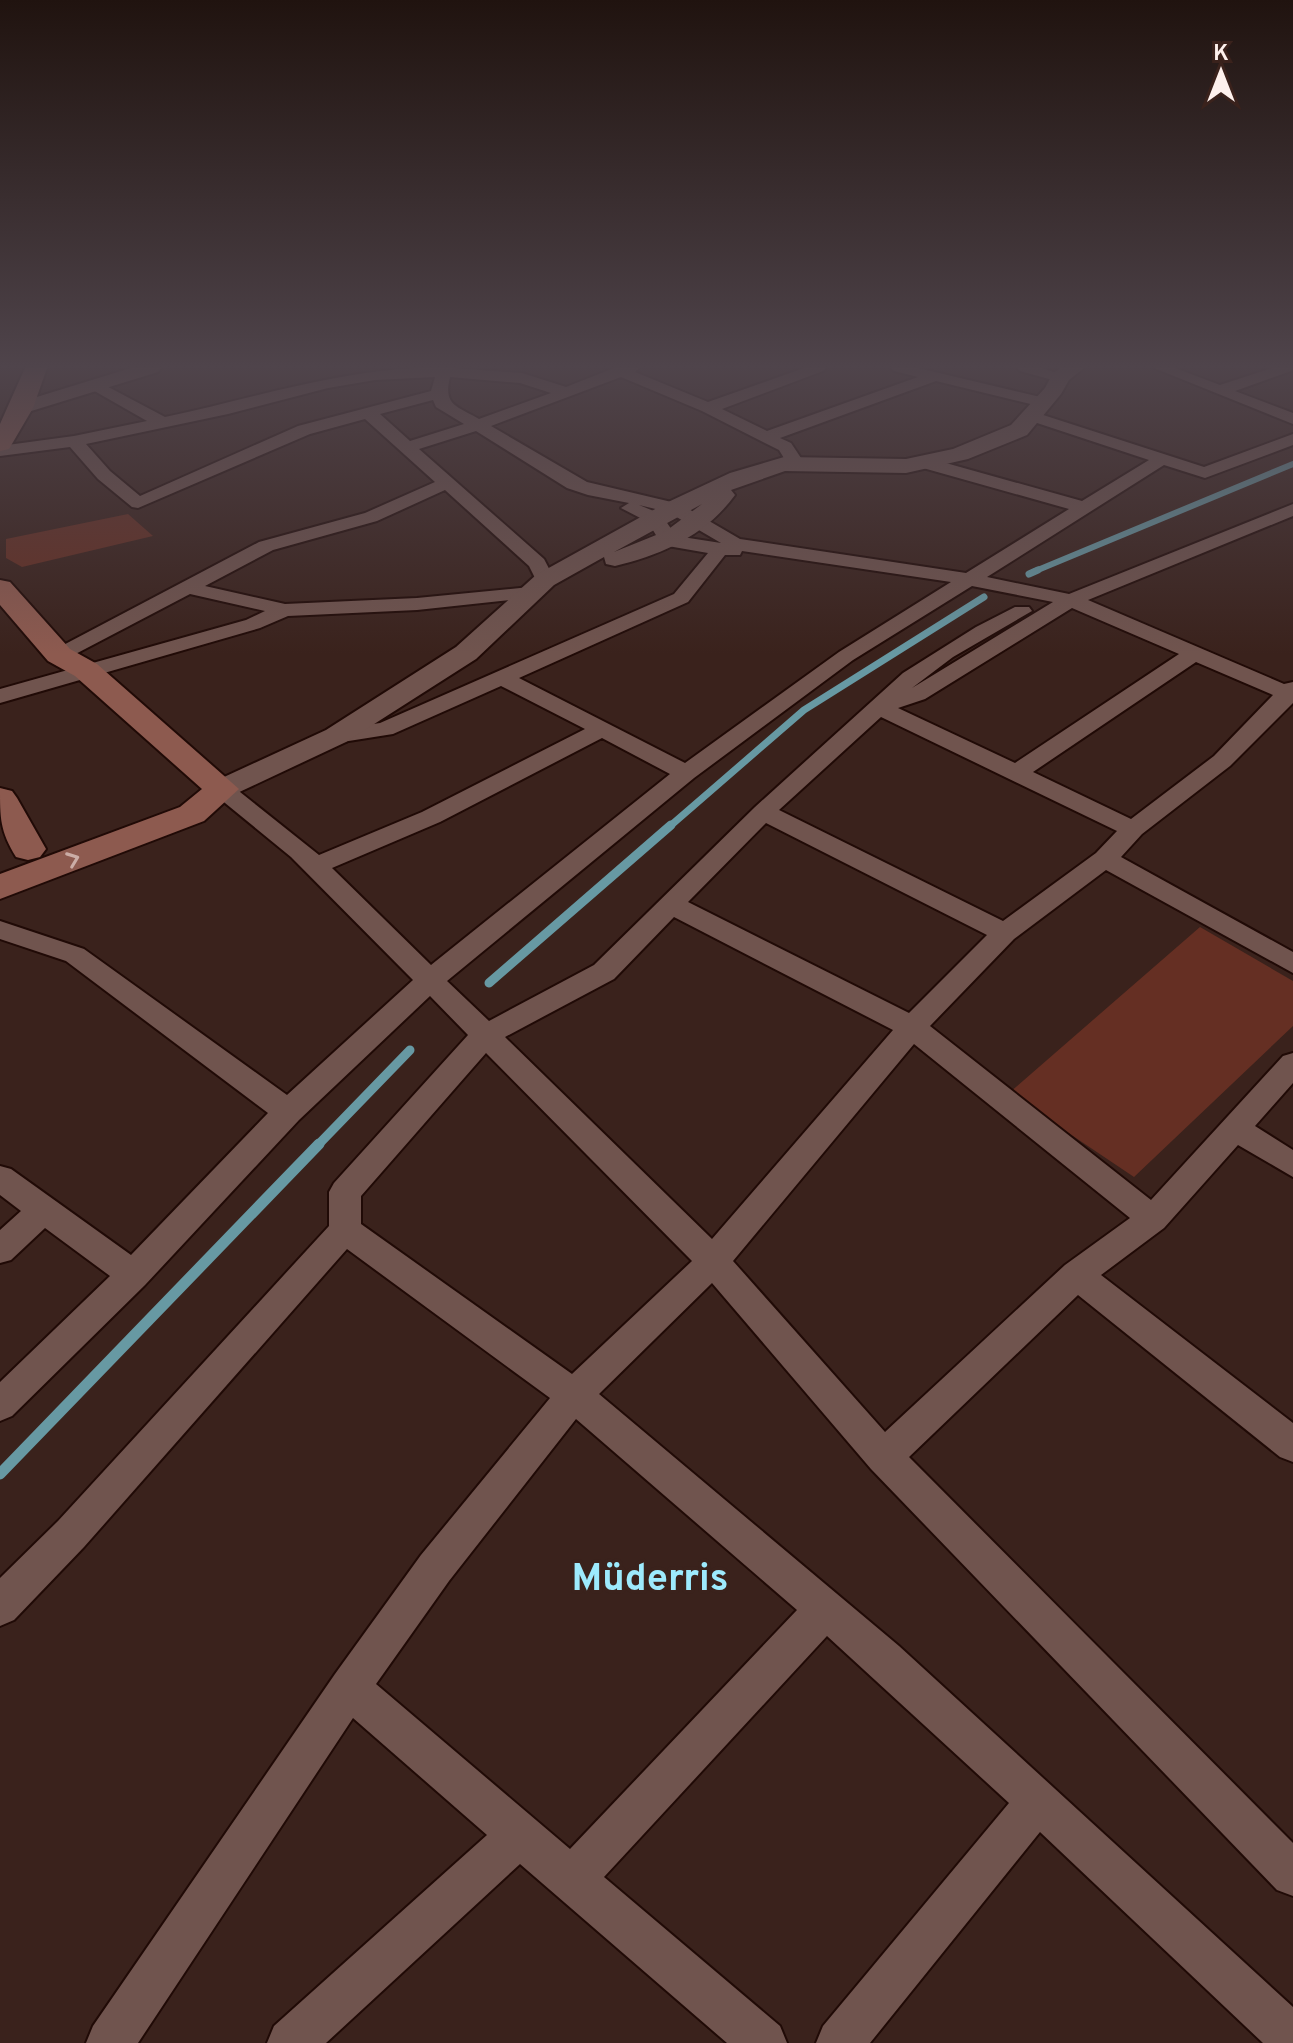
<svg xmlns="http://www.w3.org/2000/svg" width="1293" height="2043" font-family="Overpass,sans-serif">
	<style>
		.green { fill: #652f23 }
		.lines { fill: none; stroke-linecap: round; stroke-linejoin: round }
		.stream-far3 { stroke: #6799a3; stroke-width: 6 }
		.stream-far2 { stroke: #6799a3; stroke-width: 7 }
		.stream-far1 { stroke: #6799a3; stroke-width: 9 }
		.stream { stroke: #6799a3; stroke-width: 11 }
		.minor-casing { stroke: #200a06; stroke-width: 4 }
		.tertiary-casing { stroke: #200a06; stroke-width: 4 }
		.secondary-casing { stroke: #200a06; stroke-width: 4 }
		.minor { fill: #70544e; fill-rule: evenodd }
		.tertiary { fill: #70544e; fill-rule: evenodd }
		.secondary { fill: #8d5a4f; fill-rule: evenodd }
		.oneway { stroke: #cbada6 }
		.labels { text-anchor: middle; stroke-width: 7; stroke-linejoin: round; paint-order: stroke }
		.near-district-label { font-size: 38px; font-weight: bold; fill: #9deafd; stroke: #3a221c }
	</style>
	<rect width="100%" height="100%" fill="#3a221c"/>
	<path class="green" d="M 128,514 L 153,536 L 22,567 L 6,558 L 6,539 Z
		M 1200,927 L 1293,981 L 1293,1026 L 1134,1177 L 1009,1093 Z"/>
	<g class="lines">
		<path class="stream-far3" d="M 1033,572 L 1293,464"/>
		<path class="stream-far2" d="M 1029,574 L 1038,570
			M 669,827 L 804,710 L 984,597"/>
		<path class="stream-far1" d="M 489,983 L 671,825
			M 317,1146 L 410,1050"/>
		<path class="stream" d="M 0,1474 L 319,1144"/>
		<g class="minor-casing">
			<path id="minor" d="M 453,368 L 522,373 L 566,387 L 614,368 L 639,368 L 635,372 L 708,402 L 804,368 L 826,368 L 823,371 L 722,409 L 767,431 L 918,377 L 894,371 L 891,368 L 918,368 L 1049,399 L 1049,405 L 1043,407 L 936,381 L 780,438 L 791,443 L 805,464 L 796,469 L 790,468 L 779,450 L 702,411 L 621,377 L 491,426 L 587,482 L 680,504 L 740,539 L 966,573 L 1069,509 L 916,466 L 913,462 L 916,458 L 928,458 L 1082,501 L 1149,460 L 1025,419 L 1023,416 L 1025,413 L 1037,413 L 1204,467 L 1293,434 L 1293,445 L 1205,478 L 1164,465 L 987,577 L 1069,594 L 1293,504 L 1293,516 L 1088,600 L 1284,684 L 1293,682 L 1293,703 L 1230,766 L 1142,834 L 1121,857 L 1293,952 L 1293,973 L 1106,870 L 1014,939 L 930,1026 L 1151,1200 L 1283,1056 L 1293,1053 L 1293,1083 L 1255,1126 L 1293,1150 L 1293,1177 L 1238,1145 L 1164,1228 L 1101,1275 L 1293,1423 L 1293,1462 L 1280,1457 L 1078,1295 L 909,1457 L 1293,1843 L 1293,1896 L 1277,1890 L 871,1469 L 712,1283 L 599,1394 L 899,1646 L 1293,2007 L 1293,2043 L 1263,2043 L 1040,1832 L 870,2043 L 816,2043 L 823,2026 L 1009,1803 L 827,1636 L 604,1877 L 780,2026 L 787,2043 L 727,2043 L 520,1864 L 326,2043 L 267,2043 L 274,2026 L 487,1835 L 353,1718 L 138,2043 L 86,2043 L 93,2026 L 335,1674 L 421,1555 L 550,1398 L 347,1249 L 84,1547 L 14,1620 L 0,1626 L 0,1578 L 58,1521 L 329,1226 L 329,1192 L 334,1183 L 468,1035 L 430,996 L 299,1120 L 145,1285 L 12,1416 L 0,1421 L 0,1382 L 110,1276 L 45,1228 L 11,1260 L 0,1263 L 0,1230 L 21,1211 L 0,1195 L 0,1166 L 11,1169 L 131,1255 L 268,1113 L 66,961 L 0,939 L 0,921 L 84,949 L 287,1095 L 413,980 L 291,857 L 214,794 L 210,789 L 214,784 L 230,784 L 319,855 L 422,812 L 585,729 L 501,686 L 393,734 L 336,743 L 328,741 L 325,736 L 328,731 L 380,723 L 674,594 L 708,553 L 662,545 L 648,522 L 621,508 L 629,503 L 588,495 L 567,488 L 476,431 L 419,449 L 544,559 L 555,580 L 552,584 L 538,584 L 529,566 L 445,490 L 377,521 L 273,550 L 205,586 L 285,604 L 417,598 L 530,587 L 540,593 L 537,597 L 417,610 L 288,616 L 260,628 L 0,703 L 0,689 L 246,620 L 265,611 L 190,594 L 66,659 L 59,661 L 49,655 L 52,651 L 259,542 L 365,513 L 435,482 L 365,419 L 310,434 L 138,508 L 132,507 L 98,479 L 70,447 L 0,456 L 0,446 L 74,436 L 147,421 L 91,389 L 91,383 L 97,381 L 165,417 C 260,397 354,364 453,368 ZM 435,377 L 431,391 L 298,426 L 140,496 L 110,471 L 86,444 L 228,414 L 328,388 L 375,380 ZM 450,377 L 520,383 L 551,393 L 479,419 C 457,406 443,406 450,377 ZM 433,400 L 436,407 L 464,424 L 410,441 L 380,414 ZM 639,505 L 668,512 L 721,543 L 676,536 L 661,514 ZM 742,551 L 951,582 L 839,652 L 685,763 L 519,678 L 688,602 L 725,555 L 740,555 ZM 972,586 L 1053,602 L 912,688 L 953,657 L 1032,611 L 1029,607 L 1015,607 L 976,627 L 903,673 L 755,807 L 594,965 L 489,1021 L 447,981 L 694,778 L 853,660 ZM 1072,608 L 1179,654 L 1015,763 L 898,708 L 925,699 ZM 1196,662 L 1273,695 L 1214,756 L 1131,819 L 1033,772 ZM 881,717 L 1117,831 L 1096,853 L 1003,921 L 779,810 ZM 602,738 L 670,774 L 431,965 L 332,868 L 440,822 ZM 766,823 L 987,935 L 909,1013 L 688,902 ZM 674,917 L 893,1030 L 712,1239 L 505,1037 L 614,979 ZM 914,1044 L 1130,1218 L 1065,1265 L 885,1432 L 733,1261 ZM 486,1053 L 692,1261 L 572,1374 L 361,1224 L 361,1196 ZM 576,1419 L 797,1610 L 570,1849 L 376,1684 L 449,1581 Z
				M 1017,368 L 1042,368 L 1068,377 L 1060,382 L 1020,371 Z
				M 1154,368 L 1175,368 L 1220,385 L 1272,368 L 1293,368 L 1291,371 L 1235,391 L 1293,413 L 1293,424 Z"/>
		</g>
		<g class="tertiary-casing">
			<path id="tertiary" d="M 131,368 L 161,368 L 158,372 L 28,412 L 21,414 L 11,408 L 14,404 Z
				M 1061,368 L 1084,368 L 1069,380 L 1061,394 L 1027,435 L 968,459 L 906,473 L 785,471 L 731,490 L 735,495 C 706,535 662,555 615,566 L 606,564 L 604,557 L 554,585 L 476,659 L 346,742 L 233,795 L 222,798 L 211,795 L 207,789 L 211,783 L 326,730 L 456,647 L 536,575 L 666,503 L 730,473 L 784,457 L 906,459 L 953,449 L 1011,425 L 1045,388 L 1053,373 ZM 702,504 L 666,531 L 614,552 Z"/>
		</g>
		<g class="secondary-casing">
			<path id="secondary" d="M 25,368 L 47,368 L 33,408 L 9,449 L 0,451 L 0,424 Z
				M 0,580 L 10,582 L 70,649 L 97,664 L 239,789 L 204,821 L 0,899 L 0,874 L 180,807 L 202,789 L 75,676 L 48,661 L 0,605 Z
				M 0,788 L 12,791 L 17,798 L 46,849 L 40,857 L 28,860 L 16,857 C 0,831 0,818 0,788 Z"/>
		</g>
		<use href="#minor" class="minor"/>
		<use href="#tertiary" class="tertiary"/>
		<use href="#secondary" class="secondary"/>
	</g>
	<defs><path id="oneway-chevron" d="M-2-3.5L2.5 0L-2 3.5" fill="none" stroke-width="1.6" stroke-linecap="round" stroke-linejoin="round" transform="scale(2)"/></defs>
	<use class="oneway" href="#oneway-chevron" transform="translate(73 859) rotate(-21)"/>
	<linearGradient id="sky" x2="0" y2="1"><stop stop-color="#20130f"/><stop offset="0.56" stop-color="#4f444b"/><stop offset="1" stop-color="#4f444b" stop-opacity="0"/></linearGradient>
	<rect width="1293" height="654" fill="url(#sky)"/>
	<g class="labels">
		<g class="near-district-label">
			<text x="650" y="1590">Müderris</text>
		</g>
	</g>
	<g transform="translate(1221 72)" stroke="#3a221c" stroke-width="6" paint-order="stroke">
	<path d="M0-6L14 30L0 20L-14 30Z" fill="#fef1ed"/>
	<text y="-12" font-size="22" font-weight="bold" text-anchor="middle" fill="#fef1ed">K</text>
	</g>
</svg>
